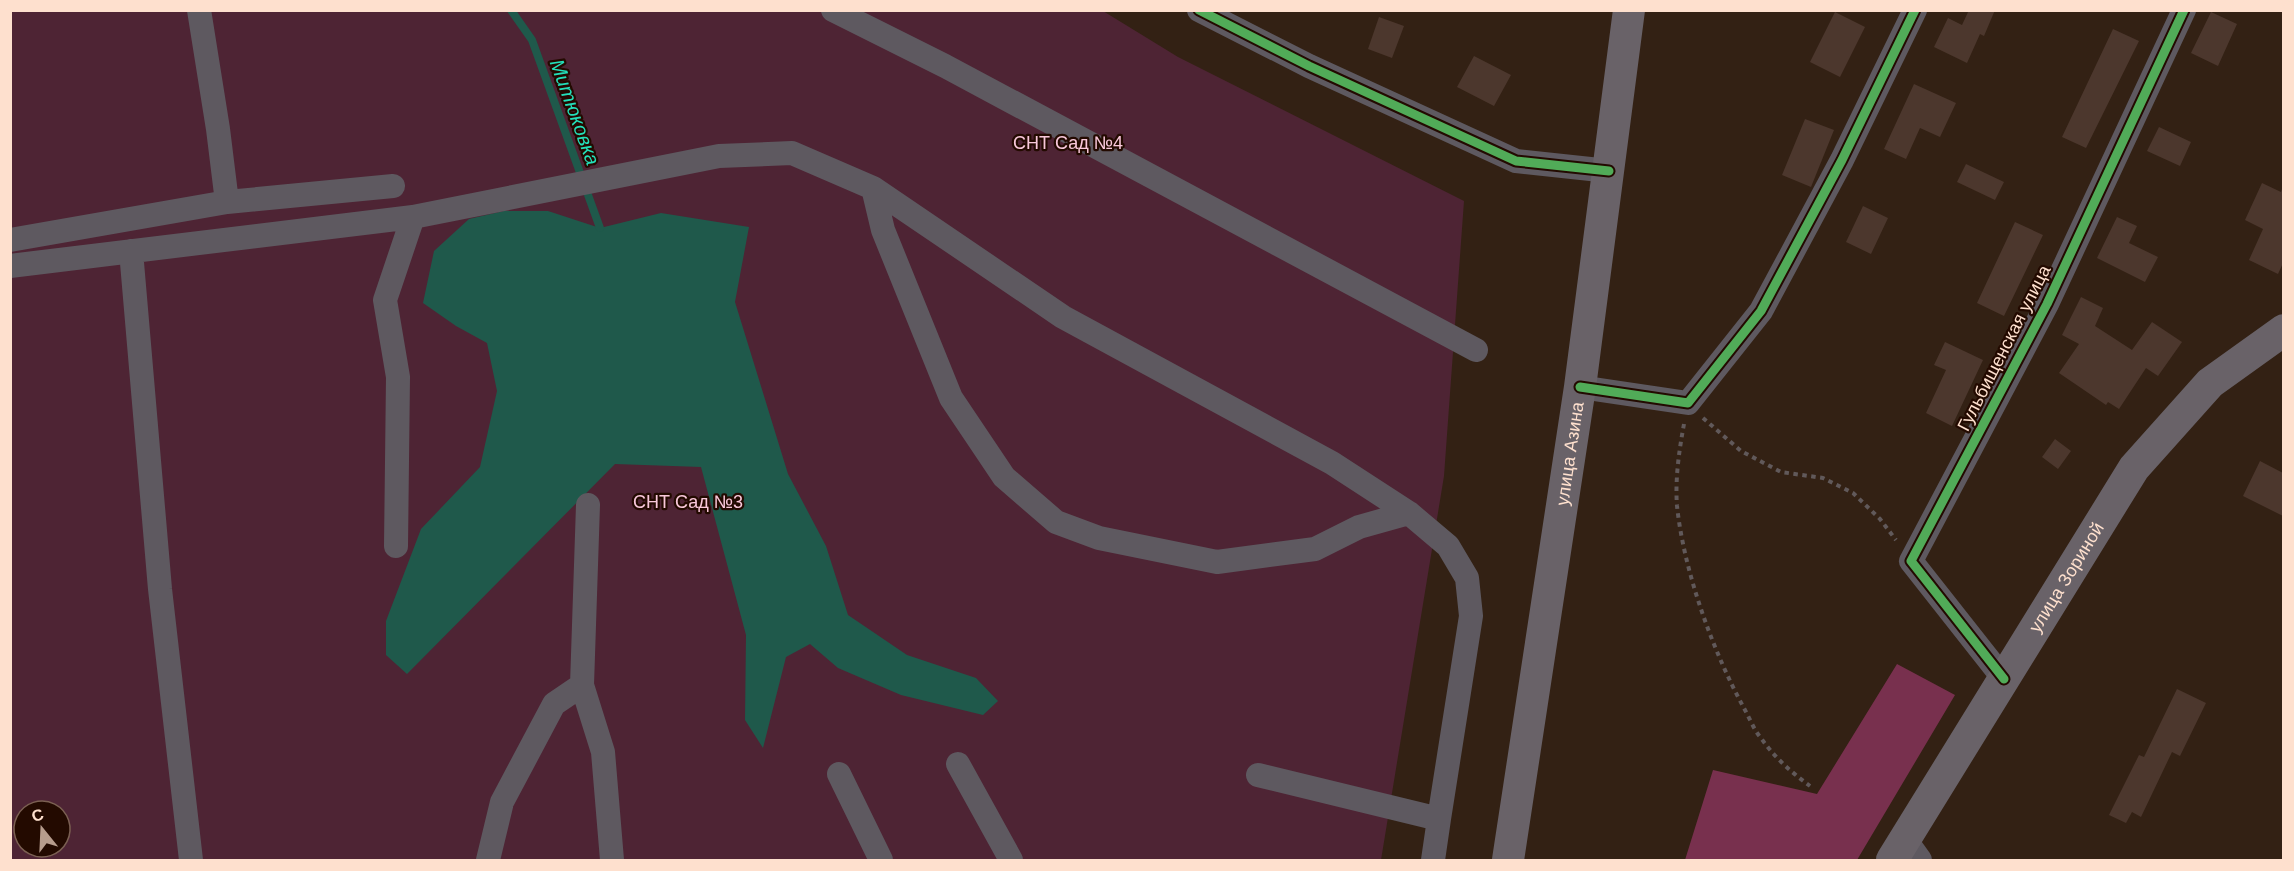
<svg xmlns="http://www.w3.org/2000/svg" width="2294" height="871" font-family="Arial,sans-serif">
	<style>
		.green { fill: #4e2434; fill-rule: evenodd }
		.forest { fill: #78304e }
		.water { fill: #1f594b }
		.lines { fill: none; stroke-linecap: round; stroke-linejoin: round }
		.stream { stroke: #1f594b; stroke-width: 8 }
		.building { fill: #4c372d }
		.path { stroke: #61595a; stroke-width: 4; stroke-dasharray: 4.5 4.5; stroke-linecap: butt }
		.minor { stroke: #5e5960; stroke-width: 24 }
		.major { stroke: #696268; stroke-width: 32 }
		.cycleway-casing { stroke: #230a00; stroke-width: 13 }
		.cycleway { stroke: #51ab58; stroke-width: 9 }
		.labels { text-anchor: middle; stroke-width: 4.5; stroke-linejoin: round; paint-order: stroke }
		.park-label { font-size: 18px; fill: #f9c8da; stroke: #230a00 }
		.street-label { font-size: 18px; fill: #fee0ce; stroke: #230a00 }
		.water-label { font-size: 20px; font-style: italic; fill: #24dfb9; stroke: #230a00 }
	</style>
	<rect width="100%" height="100%" fill="#332114"/>
	<path class="green" d="M 10,11 L 1103,11 L 1178,57 L 1464,201 L 1444,476 L 1381,860 L 11,860 ZM 24,811 L 60,811 L 60,847 L 24,847 Z"/>
	<path class="forest" d="M 1897,664 L 1955,695 L 1857,860 L 1685,860 L 1713,770 L 1817,794 Z"/>
	<path class="water" d="M 504,211 L 548,211 L 600,228 L 661,213 L 749,227 L 735,302 L 788,474 L 826,546 L 848,615 L 907,655 L 976,678 L 998,701 L 983,715 L 901,695 L 838,668 L 810,644 L 786,657 L 763,748 L 745,720 L 746,635 L 701,467 L 615,464 L 407,674 L 386,655 L 386,621 L 421,529 L 480,467 L 497,391 L 487,343 L 456,326 L 423,303 L 434,251 L 469,219 Z"/>
	<g class="lines">
		<path class="stream" d="M 511,10 L 532,40 L 600,228"/>
	</g>
	<path class="building" d="M 1969,10 L 1995,10 L 1984,36 L 1980,34 L 1967,63 L 1934,47 L 1948,18 L 1962,25 Z
		M 1835,12 L 1865,27 L 1840,77 L 1810,62 Z
		M 2211,12 L 2237,24 L 2218,66 L 2191,53 Z
		M 1379,17 L 1404,26 L 1392,58 L 1368,49 Z
		M 2113,29 L 2139,41 L 2086,148 L 2062,137 Z
		M 1474,56 L 1511,75 L 1494,106 L 1457,87 Z
		M 1914,84 L 1956,103 L 1940,137 L 1920,128 L 1906,159 L 1884,149 Z
		M 1805,119 L 1834,130 L 1811,187 L 1782,175 Z
		M 2159,127 L 2191,142 L 2180,166 L 2147,151 Z
		M 1966,164 L 2004,182 L 1995,200 L 1957,182 Z
		M 2262,183 L 2281,192 L 2283,186 L 2283,263 L 2278,274 L 2249,260 L 2263,229 L 2245,220 Z
		M 1863,206 L 1888,218 L 1871,254 L 1846,242 Z
		M 2117,217 L 2137,226 L 2129,243 L 2158,257 L 2145,282 L 2097,258 Z
		M 2015,222 L 2043,235 L 2004,316 L 1977,303 Z
		M 2081,297 L 2103,308 L 2095,326 L 2132,350 L 2152,322 L 2182,342 L 2158,376 L 2146,368 L 2119,409 L 2108,402 L 2106,405 L 2059,373 L 2079,344 L 2062,335 Z
		M 1945,342 L 1983,360 L 1952,426 L 1926,413 L 1946,370 L 1934,365 Z
		M 2055,439 L 2071,451 L 2058,469 L 2042,457 Z
		M 2260,461 L 2283,473 L 2283,516 L 2243,496 Z
		M 2177,689 L 2206,703 L 2180,756 L 2172,752 L 2141,817 L 2132,812 L 2126,823 L 2109,815 L 2139,755 L 2144,757 Z"/>
	<g class="lines">
		<path class="path" d="M 1703,418 L 1741,451 L 1781,472 L 1823,478 L 1853,493 L 1880,519 L 1896,540
			M 1684,424 C 1679,451 1675,479 1677,506 C 1684,572 1713,652 1745,710 C 1750,719 1754,730 1761,738 C 1774,757 1791,772 1810,786"/>
		<path class="minor" d="M 199,10 L 218,129 L 227,202
			M 833,10 L 945,66 L 1476,350
			M 1199,10 L 1309,66 L 1516,161 L 1609,171
			M 873,188 L 883,230 L 951,398 L 1004,477 L 1056,522 L 1099,538 L 1217,562 L 1315,549 L 1359,527 L 1409,513
			M 10,240 L 227,202 L 393,186
			M 131,251 L 160,589 L 191,860
			M 10,266 L 413,217 L 719,156 L 792,153 L 873,188 L 1063,317 L 1332,463 L 1409,513 L 1448,546 L 1467,578 L 1471,616 L 1439,819
			M 1580,387 L 1688,403 L 1761,311 L 1842,160 L 1915,10
			M 396,546 L 398,377 L 385,300 L 413,217
			M 2004,679 L 1911,561 L 2047,304 L 2184,10
			M 582,685 L 603,752 L 612,860
			M 958,764 L 1011,860
			M 839,774 L 881,860
			M 1258,775 L 1439,819 L 1433,860
			M 1905,839 L 1920,860
			M 488,860 L 502,802 L 554,704 L 582,685 L 588,505"/>
		<g class="major">
			<path id="s1" d="M 1508,860 L 1580,387 L 1629,10"/>
			<path id="s2" d="M 1892,860 L 2134,468 L 2210,383 L 2284,330"/>
		</g>
		<g class="cycleway-casing">
			<path id="cycleway" d="M 1199,10 L 1309,66 L 1516,161 L 1609,171
				M 1580,387 L 1688,403 L 1761,311 L 1842,160 L 1915,10
				M 2004,679 L 1911,561 L 2047,304 L 2184,10"/>
		</g>
		<use href="#cycleway" class="cycleway"/>
	</g>
	<g class="labels">
		<g class="park-label">
			<text x="1068" y="149">СНТ Сад №4</text>
			<text x="688" y="508">СНТ Сад №3</text>
		</g>
		<g class="street-label">
			<text transform="translate(2004 348) rotate(-63)" y="6">Гульбищенская улица</text>
			<text dy="6" stroke="none"><textPath href="#s1" startOffset="411">улица Азина</textPath></text>
			<text dy="6" stroke="none"><textPath href="#s2" startOffset="332">улица Зориной</textPath></text>
		</g>
		<g class="water-label">
			<text transform="translate(575 112) rotate(70)" y="7">Митюковка</text>
		</g>
	</g>
	<rect width="2294" height="871" fill="none" stroke="#fee0ce" stroke-width="24"/>
	<g transform="translate(42 829) rotate(342)"><circle r="28" fill="#230a00" stroke="#7b6052" stroke-width="1.5"/>
	<path d="M0-4.5L10 22L0 15L-10 22Z" fill="#b79d8d"/>
	<text y="-9" font-size="16" font-weight="bold" text-anchor="middle" fill="#fee0ce">С</text>
	</g>
</svg>
